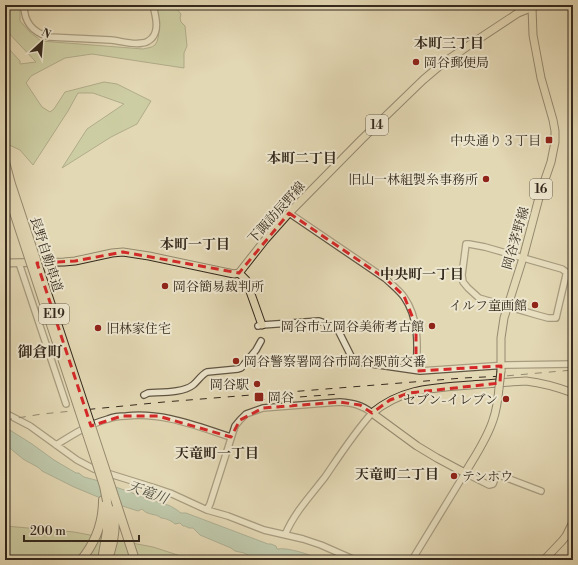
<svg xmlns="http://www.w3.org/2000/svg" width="578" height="565" font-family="'Libre Bodoni','Noto Serif JP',serif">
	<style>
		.green { fill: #b2bf8e; stroke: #737456 }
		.water { fill: #97bba7; stroke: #6f8170 }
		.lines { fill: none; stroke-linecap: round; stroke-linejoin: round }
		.tertiary-casing { stroke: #605543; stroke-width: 8 }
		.primary-casing { stroke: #34291d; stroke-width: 9 }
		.motorway-casing { stroke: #34291d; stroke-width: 10 }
		.tertiary { stroke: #ede6ce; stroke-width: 5.5 }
		.primary { stroke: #e3d8b4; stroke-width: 7 }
		.motorway { stroke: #e3d8b4; stroke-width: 8 }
		.rail { stroke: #34291d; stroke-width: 1; stroke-dasharray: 7 7; stroke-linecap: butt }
		.primary-bridge-casing { stroke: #34291d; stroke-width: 9; stroke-linecap: butt }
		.motorway-bridge-casing { stroke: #34291d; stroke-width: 10; stroke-linecap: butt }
		.primary-bridge { stroke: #e3d8b4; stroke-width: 7 }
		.motorway-bridge { stroke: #e3d8b4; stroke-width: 8 }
		.marked { fill: none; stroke: #d62828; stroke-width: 3; stroke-dasharray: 8 5; stroke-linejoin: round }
		.poi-dot { fill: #8f2418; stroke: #ede6ce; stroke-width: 1.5 }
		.labels { text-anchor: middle; stroke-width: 4; stroke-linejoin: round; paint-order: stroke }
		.shield { fill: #ede6ce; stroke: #6c6252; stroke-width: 1 }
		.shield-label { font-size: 12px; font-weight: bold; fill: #34291d }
		.poi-label { font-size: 13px; fill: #34291d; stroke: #ede6ce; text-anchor: start }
		.street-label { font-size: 13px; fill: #34291d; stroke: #ede6ce }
		.neighbourhood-label { font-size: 14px; font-weight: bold; fill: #34291d; stroke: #ede6ce }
		.water-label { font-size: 14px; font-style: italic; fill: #4d4e40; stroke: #ede6ce }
		.quarter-label { font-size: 15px; font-weight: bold; fill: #34291d; stroke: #ede6ce }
	</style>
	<rect width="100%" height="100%" fill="#e3d8b4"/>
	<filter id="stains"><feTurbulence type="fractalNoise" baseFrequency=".005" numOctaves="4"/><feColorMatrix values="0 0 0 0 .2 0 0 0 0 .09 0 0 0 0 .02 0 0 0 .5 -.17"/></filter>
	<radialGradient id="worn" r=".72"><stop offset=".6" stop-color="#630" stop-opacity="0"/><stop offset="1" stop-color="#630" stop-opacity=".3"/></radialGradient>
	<path class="green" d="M 5,5 L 20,5 L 20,21 L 30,32 L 41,41 L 143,49 C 146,48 152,48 155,45 C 162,37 158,15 155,5 L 177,5 L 176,8 L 181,14 L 180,18 L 181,22 L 185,26 L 187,46 L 184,53 L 184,68 L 92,54 L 65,58 L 31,76 L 26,83 L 42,107 L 50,112 L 54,109 L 65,92 L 104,82 L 117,84 L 151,101 L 137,124 L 111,137 L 62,168 L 87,129 L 124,104 L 93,93 L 78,93 L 68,111 L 33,165 L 20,150 L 5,143 L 5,48 L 8,48 L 20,61 L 20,64 L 36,62 L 5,29 Z
		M 5,526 L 74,532 L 153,547 L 193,560 L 5,560 Z"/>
	<path class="water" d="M 5,427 L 32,444 L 54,460 L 76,473 L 79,473 L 81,475 L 84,477 L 99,481 L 163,504 C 169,504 177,510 181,513 L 186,513 L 268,544 L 271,544 L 276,546 L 277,549 C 288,547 311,555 322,560 L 257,560 L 244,553 L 235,551 L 231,548 L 200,535 L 193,528 L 189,528 L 185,526 L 183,526 L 180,523 L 175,524 C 172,521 165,518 161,518 C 156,513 148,516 142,509 L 138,511 L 110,502 L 74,487 L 42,471 C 38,466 29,463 23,459 C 17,454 11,449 5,444 Z"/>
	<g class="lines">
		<g class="tertiary-casing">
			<path id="tertiary" d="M 24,5 C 24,22 32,32 49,37 C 70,38 90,39 111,40 C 121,41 132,45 142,43 C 146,43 149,41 152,38 C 160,29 155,15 153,5
				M 289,213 L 386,279 C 392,285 399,290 404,297 C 419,318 418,346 416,370
				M 466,244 L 469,244 L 485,247 L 562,269 L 566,272 L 566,275 L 556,318 L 548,318 L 537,315 L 479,298 L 468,288 L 463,282 L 462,275 Z
				M 19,263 L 66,404
				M 258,326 L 262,325 L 319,321 L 331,325 L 339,332 L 352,358 L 358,362 L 420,371 L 507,365 L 573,364
				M 144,395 L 148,393 C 160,392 183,393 193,385 C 198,381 201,375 207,372 L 238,369 L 241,368 L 256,350 L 261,341
				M 5,413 L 30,426 L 77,460 L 94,469 L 155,488 L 170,493 L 207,510 L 228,516 L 264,530 L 303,539 L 321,545 L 355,560
				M 56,445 C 72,435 89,424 108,419 C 113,417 120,416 126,416 C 163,412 196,426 231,437
				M 207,510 L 210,504 L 235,426 L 240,420 L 246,414 L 263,408 L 340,402 C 353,403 362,405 372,413 C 354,433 340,455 325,477 C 311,495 294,513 285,535
				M 412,560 L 465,473 L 489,485 L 493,484 L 496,476 L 499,475 L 541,491"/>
		</g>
		<g class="primary-casing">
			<path id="primary" d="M 5,263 L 64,262 L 75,261 L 112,253 L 123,252 L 149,256 L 234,274 L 239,273
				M 239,273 L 265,240 L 289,213 L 362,139 L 423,80 L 443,63 L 468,46 L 518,13 L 538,5
				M 239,273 L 246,280 L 262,325
				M 501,371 L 501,338 L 504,318 L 523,258 L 540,194 L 551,162 L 555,142 L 555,131 L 553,120 L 541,78 L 533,35 L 532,7
				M 499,388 C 498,399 497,409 493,420 C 487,439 475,456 465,473 L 437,458 L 417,446 L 372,413 C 402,388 433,388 471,385 C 489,384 507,382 526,381 C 543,383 557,387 573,393
				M 544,560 L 562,541 L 566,536 L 573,522"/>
		</g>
		<g class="motorway-casing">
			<path id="motorway" d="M 117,505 L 135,560
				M 81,560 C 96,542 103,523 103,500
				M 102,560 L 107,531 L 107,505
				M 107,560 C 115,543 116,524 114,505"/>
		</g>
		<use href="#tertiary" class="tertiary"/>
		<use href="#primary" class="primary"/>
		<use href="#motorway" class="motorway"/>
		<path class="rail" d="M 258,400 L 340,394
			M 5,420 L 42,414 L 164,402 L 463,378 L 505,376 L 573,370"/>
		<g class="primary-bridge-casing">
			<path id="primary-bridge" d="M 499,388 L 501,371"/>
		</g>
		<g class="motorway-bridge-casing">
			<path id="motorway-bridge" d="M 5,162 L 11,184 L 117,505
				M 5,185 L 95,458 L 104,486 L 107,501"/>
		</g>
		<use href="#primary-bridge" class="primary-bridge"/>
		<use href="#motorway-bridge" class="motorway-bridge"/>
	</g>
	<path d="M0 0H578V565H0ZM 289,213 L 386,279 L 404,296 L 416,326 L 416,371 L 501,366 L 500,383 L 409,393 L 390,400 L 372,413 L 360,405 L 340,402 L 263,408 L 240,420 L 231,437 L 158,416 L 122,416 L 91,426 L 37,263 L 75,261 L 123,252 L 239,273 Z" fill="#e3d8b4" fill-opacity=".55" fill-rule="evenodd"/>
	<path class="marked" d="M 289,213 L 386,279 L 404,296 L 416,326 L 416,371 L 501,366 L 500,383 L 409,393 L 390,400 L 372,413 L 360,405 L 340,402 L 263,408 L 240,420 L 231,437 L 158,416 L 122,416 L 91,426 L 37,263 L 75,261 L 123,252 L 239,273 Z"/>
	<g class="poi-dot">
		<circle cx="416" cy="62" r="4"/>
		<rect x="545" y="136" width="8" height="8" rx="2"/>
		<circle cx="486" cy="179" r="4"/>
		<circle cx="165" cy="286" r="4"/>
		<circle cx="535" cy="305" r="4"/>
		<circle cx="432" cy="326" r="4"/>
		<circle cx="98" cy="328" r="4"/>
		<circle cx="236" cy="361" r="4"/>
		<circle cx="257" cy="384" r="4"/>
		<rect x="254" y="392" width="10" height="10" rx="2"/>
		<circle cx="506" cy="399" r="4"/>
		<circle cx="454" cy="476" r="4"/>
	</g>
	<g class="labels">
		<g class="shield">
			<rect x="366" y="115" width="22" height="20" rx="3"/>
			<rect x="530" y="179" width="22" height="20" rx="3"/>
			<rect x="39" y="304" width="30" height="20" rx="3"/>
		</g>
		<g class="shield-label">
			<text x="377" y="129">14</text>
			<text x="541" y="193">16</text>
			<text x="54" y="318">E19</text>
		</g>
		<g class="poi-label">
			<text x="424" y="67">岡谷郵便局</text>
			<text x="541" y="145" text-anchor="end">中央通り３丁目</text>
			<text x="478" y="184" text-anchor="end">旧山一林組製糸事務所</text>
			<text x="173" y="291">岡谷簡易裁判所</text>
			<text x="527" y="310" text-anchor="end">イルフ童画館</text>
			<text x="424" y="331" text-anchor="end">岡谷市立岡谷美術考古館</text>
			<text x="106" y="333">旧林家住宅</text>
			<text x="244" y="366">岡谷警察署岡谷市岡谷駅前交番</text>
			<text x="249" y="389" text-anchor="end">岡谷駅</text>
			<text x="268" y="402">岡谷</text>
			<text x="498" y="404" text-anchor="end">セブン-イレブン</text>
			<text x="462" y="481">テンホウ</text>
		</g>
		<g class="street-label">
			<text transform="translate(276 212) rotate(-48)" y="5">下諏訪辰野線</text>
			<text transform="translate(515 238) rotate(-74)" y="5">岡谷茅野線</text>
			<text transform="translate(47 254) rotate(72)" y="5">長野自動車道</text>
		</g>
		<g class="neighbourhood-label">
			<text x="449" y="48">本町三丁目</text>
			<text x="302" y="163">本町二丁目</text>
			<text x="195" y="249">本町一丁目</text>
			<text x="422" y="279">中央町一丁目</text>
			<text x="217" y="458">天竜町一丁目</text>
			<text x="397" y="479">天竜町二丁目</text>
		</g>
		<g class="water-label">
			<text transform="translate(148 492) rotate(20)" y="5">天竜川</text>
		</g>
		<g class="quarter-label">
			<text x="40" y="357">御倉町</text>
		</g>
	</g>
	<rect width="578" height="565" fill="none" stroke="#e3d8b4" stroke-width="20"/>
	<rect x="6" y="6" width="566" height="553" fill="none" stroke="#34291d" stroke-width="2"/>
	<rect x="10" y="10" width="558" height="545" fill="none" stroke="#34291d"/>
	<g transform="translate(42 42) rotate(26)" stroke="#ede6ce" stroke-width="3" paint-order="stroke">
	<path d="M0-3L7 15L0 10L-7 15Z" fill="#34291d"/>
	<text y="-6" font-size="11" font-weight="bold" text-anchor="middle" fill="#34291d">N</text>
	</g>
	<path d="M24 535v6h115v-6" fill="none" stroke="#34291d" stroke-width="2"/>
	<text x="30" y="535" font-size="12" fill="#34291d" stroke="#ede6ce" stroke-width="3" paint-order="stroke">200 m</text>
	<rect width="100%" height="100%" filter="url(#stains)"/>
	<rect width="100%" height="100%" fill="url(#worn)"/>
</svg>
